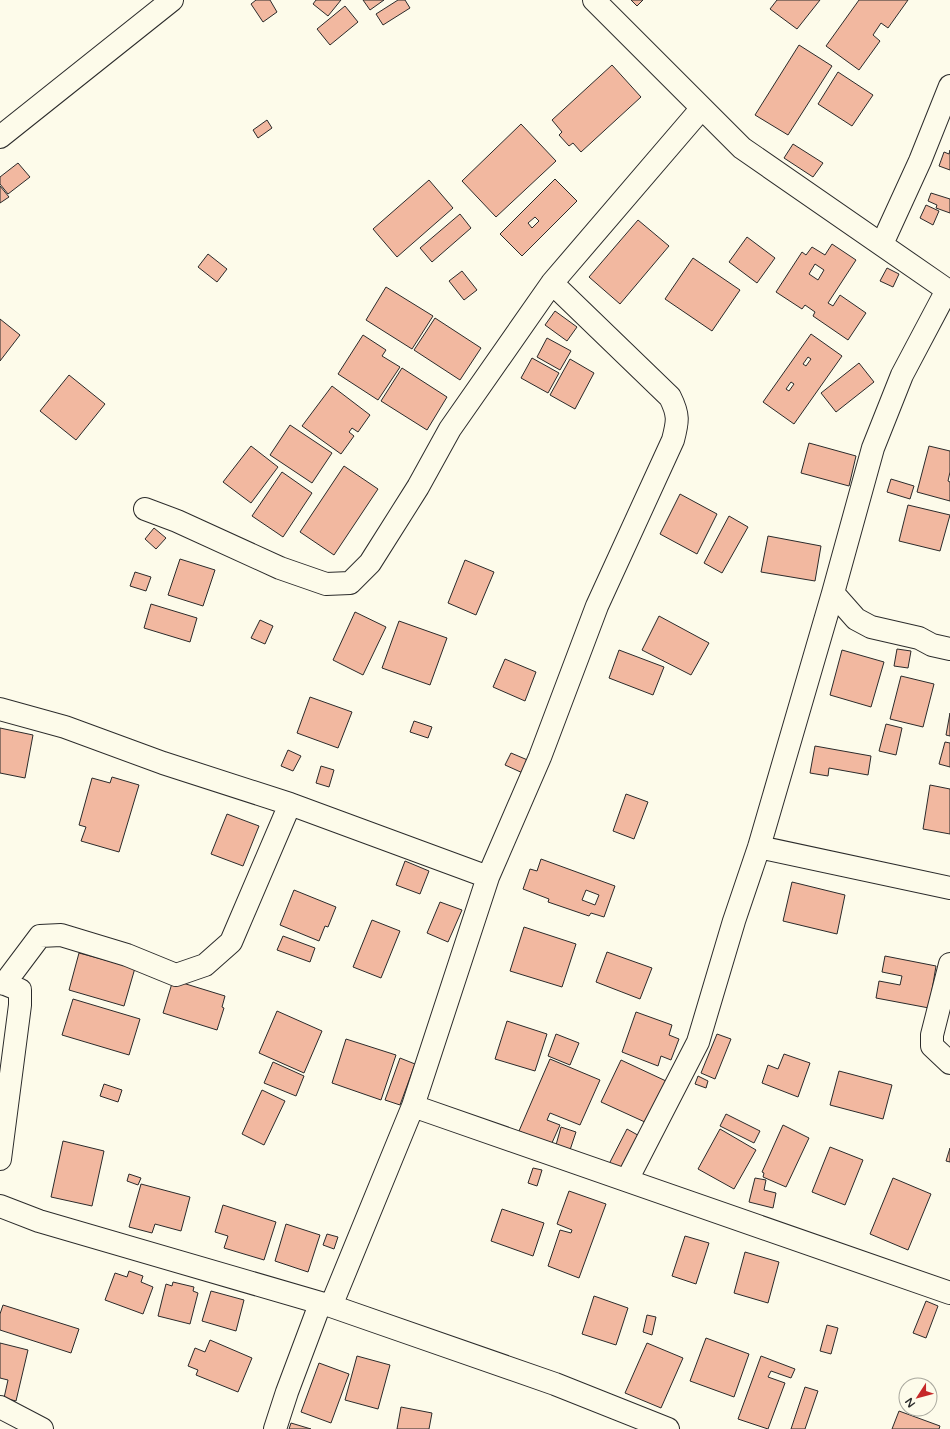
<svg xmlns="http://www.w3.org/2000/svg" width="950" height="1429" font-family="'Varela Round',sans-serif">
	<style>
		.building { fill: #f2b8a0; stroke: #2b2b2b; fill-rule: evenodd }
		.lines { fill: none; stroke-linecap: round; stroke-linejoin: round }
		.minor-casing { stroke: #2b2b2b; stroke-width: 24 }
		.major-casing { stroke: #2b2b2b; stroke-width: 24 }
		.minor { stroke: #fdfbea; stroke-width: 22 }
		.major { stroke: #fdfbea; stroke-width: 22 }
	</style>
	<rect width="100%" height="100%" fill="#fdfbea"/>
	<path class="building" d="M 256,0 L 270,0 L 277,12 L 263,22 L 251,4 Z
		M 316,0 L 341,0 L 328,16 L 313,4 Z
		M 363,0 L 384,0 L 370,10 Z
		M 398,0 L 405,0 L 410,8 L 383,25 L 376,14 Z
		M 631,0 L 643,0 L 637,6 Z
		M 777,0 L 820,0 L 797,29 L 770,9 Z
		M 859,0 L 908,0 L 888,28 L 881,23 L 873,35 L 880,41 L 859,70 L 826,46 Z
		M 345,6 L 358,22 L 330,45 L 317,29 Z
		M 799,45 L 832,66 L 788,135 L 755,115 Z
		M 612,65 L 641,97 L 581,152 L 573,143 L 569,146 L 559,135 L 562,132 L 552,120 Z
		M 838,72 L 873,95 L 852,126 L 818,104 Z
		M 267,120 L 272,128 L 258,138 L 253,130 Z
		M 521,124 L 556,161 L 496,217 L 462,181 Z
		M 793,144 L 823,163 L 813,177 L 784,158 Z
		M 950,150 L 950,170 L 939,166 L 944,152 L 949,154 Z
		M 18,163 L 30,177 L 8,194 L 0,184 L 0,177 Z
		M 555,179 L 577,201 L 522,256 L 500,234 ZM 535,217 L 539,221 L 532,228 L 528,223 Z
		M 429,180 L 453,208 L 397,257 L 373,229 Z
		M 0,186 L 9,197 L 0,203 Z
		M 931,193 L 950,199 L 950,213 L 936,208 L 937,205 L 928,201 Z
		M 926,205 L 939,211 L 933,225 L 920,218 Z
		M 460,214 L 471,228 L 432,262 L 420,248 Z
		M 638,220 L 669,246 L 620,304 L 589,277 Z
		M 747,237 L 775,258 L 757,283 L 729,262 Z
		M 832,244 L 856,260 L 828,303 L 833,306 L 840,295 L 866,313 L 848,340 L 813,316 L 815,312 L 805,305 L 802,309 L 776,292 L 802,252 L 806,255 L 812,247 L 825,255 ZM 815,264 L 824,270 L 818,280 L 809,274 Z
		M 208,254 L 227,269 L 217,282 L 198,267 Z
		M 693,258 L 740,290 L 712,331 L 665,299 Z
		M 887,268 L 899,274 L 893,287 L 880,281 Z
		M 462,271 L 477,290 L 464,300 L 449,281 Z
		M 386,287 L 433,316 L 412,349 L 366,320 Z
		M 555,311 L 577,327 L 567,341 L 545,325 Z
		M 435,318 L 481,348 L 460,380 L 414,350 Z
		M 0,319 L 20,335 L 0,361 Z
		M 811,334 L 842,356 L 794,424 L 763,402 ZM 808,357 L 811,359 L 806,366 L 803,364 ZM 791,382 L 794,384 L 789,391 L 786,389 Z
		M 363,335 L 386,350 L 382,356 L 400,367 L 378,400 L 338,374 Z
		M 547,338 L 571,351 L 560,370 L 537,357 Z
		M 532,358 L 559,373 L 548,393 L 521,378 Z
		M 570,359 L 594,373 L 575,409 L 550,395 Z
		M 859,363 L 874,382 L 836,412 L 821,393 Z
		M 402,368 L 447,397 L 427,430 L 381,401 Z
		M 69,375 L 105,404 L 76,440 L 40,411 Z
		M 332,386 L 370,415 L 358,432 L 352,428 L 349,432 L 354,436 L 341,454 L 302,426 Z
		M 290,425 L 332,453 L 312,483 L 270,455 Z
		M 809,443 L 856,456 L 849,486 L 801,473 Z
		M 251,446 L 278,467 L 251,503 L 223,482 Z
		M 929,446 L 950,451 L 950,472 L 948,481 L 950,482 L 950,501 L 917,492 Z
		M 344,466 L 378,489 L 334,555 L 300,532 Z
		M 282,472 L 312,493 L 283,537 L 252,516 Z
		M 891,479 L 914,486 L 910,499 L 887,492 Z
		M 680,494 L 717,514 L 697,554 L 660,534 Z
		M 908,505 L 950,515 L 940,551 L 899,541 Z
		M 729,516 L 748,527 L 722,573 L 704,563 Z
		M 154,528 L 166,538 L 156,549 L 145,539 Z
		M 768,536 L 821,546 L 815,581 L 761,572 Z
		M 180,559 L 215,570 L 203,606 L 168,595 Z
		M 465,560 L 494,572 L 476,615 L 448,603 Z
		M 135,572 L 151,577 L 146,591 L 130,586 Z
		M 151,604 L 197,618 L 190,642 L 144,628 Z
		M 355,612 L 386,627 L 363,675 L 333,660 Z
		M 659,616 L 709,643 L 691,675 L 642,650 Z
		M 260,620 L 273,626 L 265,644 L 251,638 Z
		M 399,621 L 447,638 L 430,685 L 382,668 Z
		M 897,649 L 911,651 L 908,668 L 894,666 Z
		M 619,650 L 664,667 L 653,695 L 609,678 Z
		M 842,650 L 884,662 L 871,707 L 830,695 Z
		M 505,659 L 536,672 L 525,701 L 493,687 Z
		M 901,676 L 934,684 L 923,727 L 890,719 Z
		M 310,697 L 352,712 L 338,748 L 297,733 Z
		M 950,713 L 950,736 L 946,735 Z
		M 414,721 L 432,727 L 428,738 L 410,732 Z
		M 886,724 L 902,728 L 896,755 L 879,751 Z
		M 0,728 L 33,735 L 25,778 L 0,773 Z
		M 945,742 L 950,743 L 950,767 L 939,764 Z
		M 815,746 L 871,756 L 868,775 L 829,768 L 828,776 L 810,773 Z
		M 288,750 L 301,756 L 293,771 L 281,766 Z
		M 511,753 L 530,761 L 525,774 L 505,765 Z
		M 321,766 L 334,770 L 329,787 L 316,783 Z
		M 112,777 L 139,785 L 119,852 L 81,841 L 86,827 L 79,825 L 92,778 L 110,783 Z
		M 930,785 L 950,789 L 950,834 L 923,829 Z
		M 626,794 L 648,802 L 634,839 L 613,831 Z
		M 227,814 L 259,826 L 243,866 L 211,854 Z
		M 541,859 L 615,886 L 604,917 L 591,913 L 589,916 L 548,902 L 549,899 L 523,889 L 530,869 L 537,871 ZM 586,890 L 599,895 L 595,905 L 582,900 Z
		M 405,861 L 429,871 L 420,894 L 396,885 Z
		M 792,882 L 845,895 L 837,934 L 783,921 Z
		M 294,890 L 336,907 L 328,927 L 325,926 L 319,941 L 280,925 Z
		M 440,902 L 462,910 L 448,942 L 427,933 Z
		M 372,920 L 400,931 L 381,978 L 353,967 Z
		M 524,927 L 576,944 L 562,987 L 510,971 Z
		M 283,936 L 315,948 L 310,962 L 277,950 Z
		M 607,952 L 652,968 L 640,999 L 596,982 Z
		M 79,953 L 135,968 L 124,1006 L 69,990 Z
		M 885,956 L 936,966 L 929,1008 L 876,998 L 879,981 L 900,985 L 902,976 L 882,972 Z
		M 173,980 L 225,996 L 222,1007 L 224,1008 L 217,1030 L 163,1013 Z
		M 73,999 L 140,1019 L 129,1055 L 62,1035 Z
		M 277,1011 L 322,1031 L 304,1073 L 259,1053 Z
		M 636,1012 L 672,1025 L 669,1035 L 679,1039 L 671,1060 L 661,1056 L 658,1066 L 622,1052 Z
		M 507,1021 L 547,1034 L 535,1071 L 495,1059 Z
		M 556,1034 L 579,1043 L 570,1065 L 548,1056 Z
		M 717,1034 L 731,1039 L 715,1079 L 701,1073 Z
		M 346,1039 L 396,1055 L 381,1100 L 332,1083 Z
		M 784,1054 L 810,1063 L 798,1097 L 762,1083 L 768,1065 L 778,1069 Z
		M 400,1058 L 415,1064 L 400,1105 L 385,1100 Z
		M 550,1059 L 600,1080 L 580,1125 L 550,1113 L 547,1120 L 560,1125 L 551,1145 L 519,1131 Z
		M 621,1060 L 666,1081 L 647,1123 L 601,1102 Z
		M 273,1062 L 304,1076 L 296,1096 L 264,1083 Z
		M 839,1071 L 892,1085 L 883,1119 L 830,1105 Z
		M 698,1076 L 708,1081 L 706,1088 L 695,1084 Z
		M 104,1084 L 122,1090 L 118,1102 L 100,1096 Z
		M 262,1090 L 285,1101 L 264,1145 L 242,1134 Z
		M 726,1114 L 760,1131 L 754,1143 L 720,1126 Z
		M 783,1125 L 809,1138 L 786,1187 L 763,1177 L 764,1173 L 762,1172 Z
		M 561,1127 L 576,1132 L 570,1150 L 556,1145 Z
		M 627,1129 L 643,1138 L 624,1175 L 608,1166 Z
		M 720,1129 L 756,1150 L 734,1189 L 698,1169 Z
		M 63,1141 L 104,1151 L 92,1206 L 51,1197 Z
		M 830,1147 L 863,1160 L 845,1205 L 812,1192 Z
		M 950,1148 L 950,1162 L 946,1161 Z
		M 533,1168 L 542,1170 L 537,1186 L 528,1183 Z
		M 129,1174 L 141,1178 L 138,1185 L 127,1181 Z
		M 755,1178 L 766,1180 L 764,1190 L 776,1193 L 773,1208 L 749,1202 Z
		M 893,1178 L 931,1194 L 908,1250 L 870,1234 Z
		M 141,1184 L 190,1197 L 181,1231 L 155,1224 L 152,1233 L 129,1227 Z
		M 569,1191 L 606,1204 L 579,1278 L 548,1266 L 560,1230 L 571,1233 L 572,1230 L 557,1224 Z
		M 223,1205 L 276,1222 L 264,1260 L 224,1248 L 228,1236 L 215,1232 Z
		M 502,1209 L 544,1223 L 533,1256 L 491,1241 Z
		M 286,1224 L 320,1235 L 308,1272 L 275,1261 Z
		M 327,1234 L 338,1237 L 334,1249 L 323,1245 Z
		M 685,1236 L 709,1243 L 696,1284 L 672,1276 Z
		M 745,1252 L 779,1262 L 768,1303 L 734,1293 Z
		M 129,1271 L 143,1276 L 141,1282 L 153,1287 L 143,1314 L 105,1300 L 115,1273 L 127,1277 Z
		M 173,1282 L 194,1287 L 193,1291 L 198,1293 L 190,1324 L 158,1316 L 166,1284 L 172,1286 Z
		M 211,1291 L 244,1300 L 236,1331 L 202,1321 Z
		M 594,1296 L 628,1308 L 616,1345 L 582,1334 Z
		M 926,1301 L 938,1306 L 926,1338 L 913,1333 Z
		M 3,1305 L 79,1329 L 71,1353 L 0,1330 L 0,1314 Z
		M 647,1315 L 656,1317 L 652,1335 L 643,1332 Z
		M 827,1325 L 838,1328 L 831,1354 L 820,1351 Z
		M 706,1338 L 749,1354 L 734,1397 L 690,1381 Z
		M 210,1340 L 252,1358 L 238,1392 L 196,1375 L 198,1370 L 188,1366 L 195,1348 L 205,1352 Z
		M 0,1343 L 28,1350 L 16,1401 L 4,1398 L 8,1380 L 0,1378 Z
		M 647,1343 L 683,1358 L 661,1408 L 625,1393 Z
		M 357,1356 L 390,1365 L 378,1409 L 345,1400 Z
		M 761,1356 L 795,1369 L 791,1378 L 771,1371 L 768,1377 L 785,1383 L 768,1429 L 738,1419 Z
		M 319,1363 L 349,1374 L 331,1423 L 301,1412 Z
		M 805,1387 L 818,1391 L 805,1429 L 791,1429 Z
		M 401,1407 L 432,1413 L 429,1429 L 397,1429 Z
		M 899,1411 L 940,1426 L 939,1429 L 892,1429 Z
		M 291,1423 L 311,1429 L 289,1429 Z"/>
	<g class="lines">
		<g class="minor-casing">
			<path id="minor" d="M 594,0 L 742,148 L 950,292
				M 882,244 L 920,161 L 950,86
				M 145,509 L 177,521 L 280,568 L 326,584 L 350,583 L 370,563 L 418,487 L 450,429 L 552,283 L 702,108
				M 833,593 L 856,619 L 871,627 L 919,638 L 932,645 L 950,649
				M 0,709 L 65,727 L 163,763 L 290,804 L 488,877
				M 759,847 L 950,888
				M 950,964 L 932,1035 L 932,1046 L 950,1063
				M 0,982 L 20,990 L 20,1005 L 0,1159
				M 4,984 L 40,936 L 61,935 L 127,955 L 176,975 L 205,965 L 231,942 L 290,804
				M 413,1106 L 950,1293
				M 627,1180 L 698,1042 L 734,921 L 759,847 L 833,593 L 873,448 L 902,375 L 947,290
				M 0,1206 L 39,1221 L 331,1306 L 555,1384 L 668,1429
				M 331,1306 L 413,1106 L 488,877 L 540,757 L 597,606 L 673,440 C 678,421 679,415 670,397 L 552,283
				M 0,1407 L 42,1429
				M 275,1429 L 287,1392 L 320,1304"/>
		</g>
		<g class="major-casing">
			<path id="major" d="M 0,137 L 172,0"/>
		</g>
		<use href="#minor" class="minor"/>
		<use href="#major" class="major"/>
	</g>
	<g transform="translate(918 1397) rotate(234)"><circle r="19" fill="#fdfbea" stroke="#a9a89e"/>
	<path d="M0-3L7 15L0 10L-7 15Z" fill="#c62828"/>
	<text y="-6" font-size="11" font-weight="bold" text-anchor="middle" fill="#2b2b2b">N</text>
	</g>
</svg>
